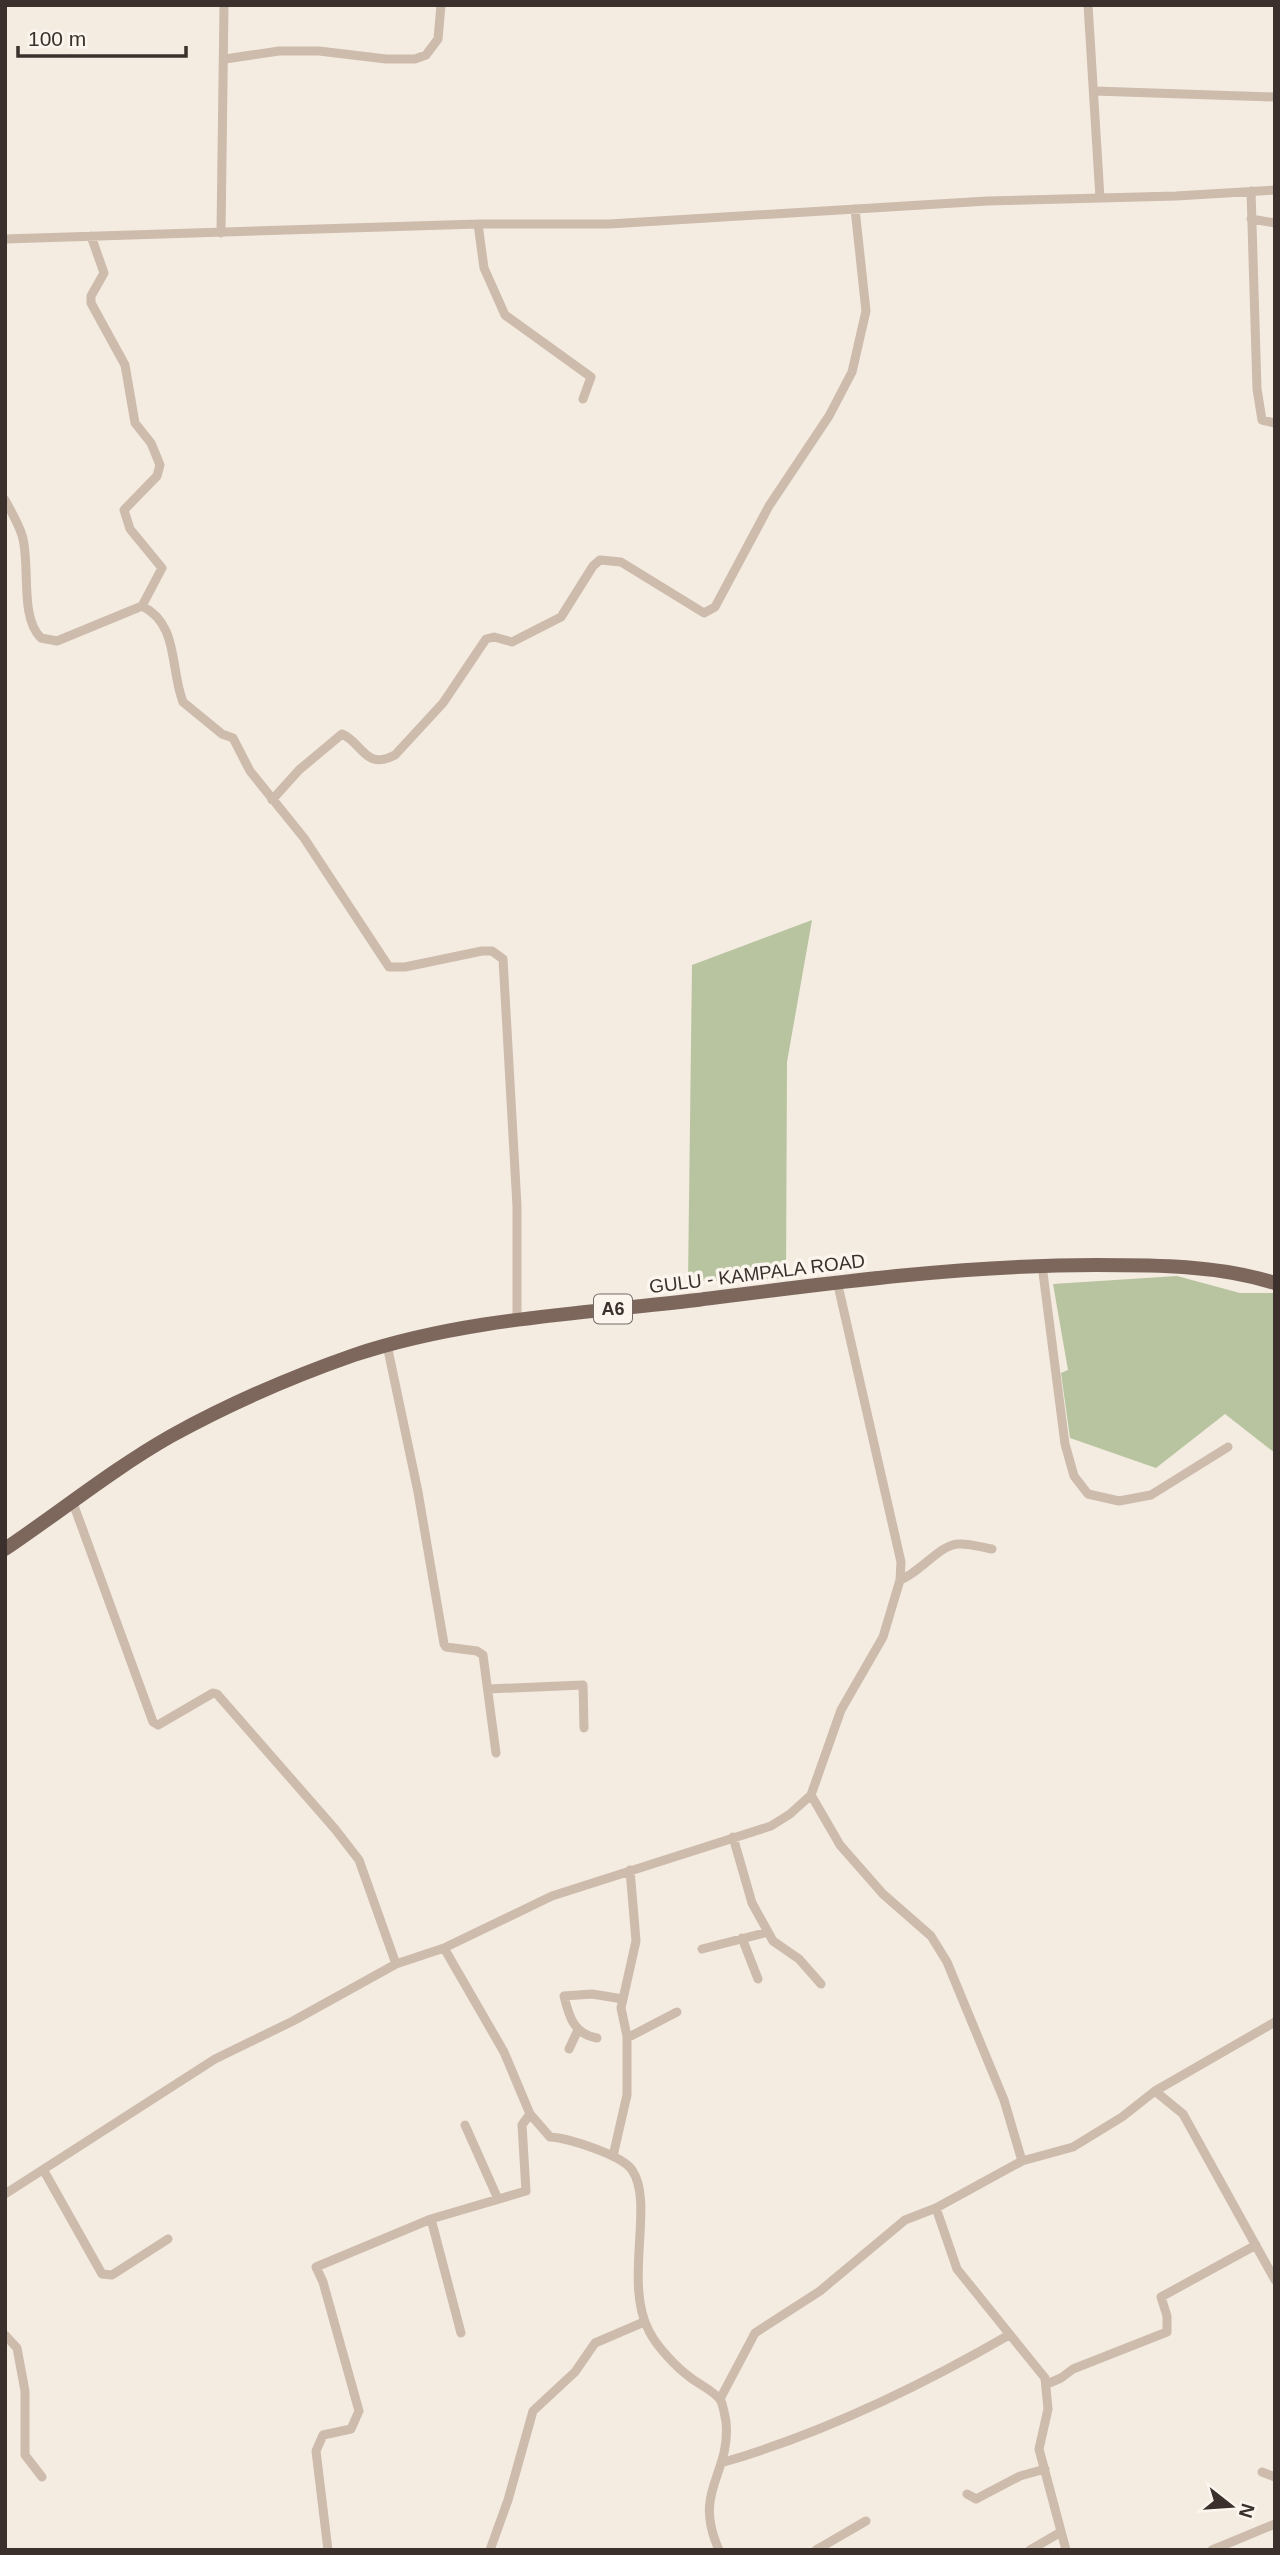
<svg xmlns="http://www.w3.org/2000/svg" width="1280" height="2555" font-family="Arial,sans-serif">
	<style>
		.green { fill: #b8c4a0 }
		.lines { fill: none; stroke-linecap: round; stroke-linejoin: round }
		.minor { stroke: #cdbbac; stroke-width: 9 }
		.primary { stroke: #7d675c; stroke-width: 14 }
		.labels { text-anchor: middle; stroke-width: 7; stroke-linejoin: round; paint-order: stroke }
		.shield { fill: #fbf5ee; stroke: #756b66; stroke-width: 2 }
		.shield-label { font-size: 18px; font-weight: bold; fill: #3b302b }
		.street-label { font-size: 19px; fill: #3b302b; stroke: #fbf5ee }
	</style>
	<rect width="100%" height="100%" fill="#f4ebe1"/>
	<path class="green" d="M 812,920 L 787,1062 L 786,1278 L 688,1282 L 692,965 Z
		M 1177,1276 L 1240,1293 L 1275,1293 L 1275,1453 L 1225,1414 L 1156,1468 L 1070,1438 L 1061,1373 L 1068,1370 L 1053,1284 Z"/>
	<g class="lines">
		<path class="minor" d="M 1088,5 L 1100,198
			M 225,59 L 279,51 L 319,51 L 386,59 L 415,59 L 426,55 L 438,39 L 441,5
			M 1094,91 L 1275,97
			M 1251,191 L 1257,389 L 1262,420 L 1275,423
			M 1251,219 L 1275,223
			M 478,224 L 484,268 L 505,315 L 591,377 L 583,399
			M 221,233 L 224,5
			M 5,239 L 478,224 L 609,224 L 987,201 L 1176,196 L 1275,190
			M 5,500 C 11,511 18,523 22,535 C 31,564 19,617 41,638 L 57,641 L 142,606 L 162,568 L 130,529 L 124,510 L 157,476 L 160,465 L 151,443 L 135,423 L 125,365 L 91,303 L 91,296 L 104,273 L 91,236
			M 142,606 C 179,624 170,669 183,702 L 222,734 L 233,738 L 250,771 L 304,838 L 389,967 L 405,967 L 482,951 L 492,951 L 503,959 L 517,1206 L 517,1318
			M 272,800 L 299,770 L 342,734 C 363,743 365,771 395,755 L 443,703 L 486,639 L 494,637 L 512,642 L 561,617 L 593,566 L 600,560 L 621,562 L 704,613 L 715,607 L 769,506 L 829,416 L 852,372 L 866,311 L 855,209
			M 1042,1265 L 1065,1444 L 1074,1476 L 1088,1494 L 1119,1501 L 1151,1495 L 1228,1447
			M 387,1345 L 418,1492 L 444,1644 L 446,1647 L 477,1651 L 483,1655 L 496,1753
			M 73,1503 L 153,1722 L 158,1725 L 213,1693 L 217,1694 L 335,1829 L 359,1860 L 396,1964
			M 900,1580 C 920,1573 939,1545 958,1544 C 968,1543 981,1547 992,1549
			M 488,1689 L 583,1685 L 584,1728
			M 811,1795 L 840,1845 L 883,1894 L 931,1936 L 947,1962 L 1004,2100 L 1022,2161
			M 733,1837 L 752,1903 L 773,1941 L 799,1959 L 821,1984
			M 742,1938 L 758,1979
			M 444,1948 L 504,2052 L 530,2114 L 550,2137 C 568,2138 622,2155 632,2170 C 655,2203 623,2282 649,2331 C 657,2347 677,2368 691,2378 C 700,2385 716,2392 721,2401 C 723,2406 725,2416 726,2422 C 731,2475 692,2490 719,2550
			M 702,1949 L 768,1932
			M 597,2038 C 574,2034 569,2017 564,1996 L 592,1994 L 623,1999
			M 627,2038 L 677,2012
			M 569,2049 L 578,2030
			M 1155,2091 L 1275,2022
			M 465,2125 L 498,2199
			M 613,2156 L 627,2095 L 627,2036 L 621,2008 L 636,1941 L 630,1870
			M 44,2171 L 102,2274 L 112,2275 L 168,2239
			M 5,2194 L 215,2059 L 293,2021 L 396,1964 L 444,1948 L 552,1896 L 771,1826 L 790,1814 L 811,1795 L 841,1710 L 883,1637 L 900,1580 L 901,1562 L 837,1281
			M 936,2208 L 957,2269 L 1045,2378 L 1048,2409 L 1039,2449 L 1066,2550
			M 461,2333 L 431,2219 L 526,2191 L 522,2125 L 530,2114
			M 5,2335 L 17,2348 L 25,2391 L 25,2455 L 42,2477
			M 1047,2384 L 1061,2378 L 1073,2369 L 1167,2332 L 1167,2316 L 1161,2297 L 1256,2245
			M 720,2399 L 755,2333 L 820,2291 L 905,2220 L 936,2208 L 1022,2161 L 1073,2147 L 1122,2117 L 1155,2091 L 1183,2114 L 1275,2280
			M 724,2462 C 824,2433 919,2387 1009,2335
			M 1262,2472 L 1275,2477
			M 967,2494 L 976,2499 L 1020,2476 L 1045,2469
			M 328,2550 L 316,2451 L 323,2435 L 351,2429 L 359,2411 L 323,2282 L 316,2267 L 431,2219
			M 490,2550 L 508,2500 L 533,2411 L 575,2372 L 595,2343 L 644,2322
			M 816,2550 L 866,2521
			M 1030,2550 L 1061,2532
			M 1212,2550 L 1275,2524"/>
		<path class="primary" d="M 5,1549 C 60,1512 113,1469 171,1436 C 229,1404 291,1377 354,1355 C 465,1318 581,1314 697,1300 C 829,1283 962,1265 1096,1265 C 1156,1265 1217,1265 1275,1283"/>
	</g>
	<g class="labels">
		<rect class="shield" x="594" y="1294.5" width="38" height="29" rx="5"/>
		<g class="shield-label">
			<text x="613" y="1315">A6</text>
		</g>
		<g class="street-label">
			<text transform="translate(757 1273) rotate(-7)" y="7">GULU - KAMPALA ROAD</text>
		</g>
	</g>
	<rect width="1280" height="2555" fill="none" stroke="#3b302b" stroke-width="14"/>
	<g transform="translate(1231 2506) rotate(107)" stroke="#fbf5ee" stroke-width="5" paint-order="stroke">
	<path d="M0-5L12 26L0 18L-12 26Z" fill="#3b302b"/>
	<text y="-10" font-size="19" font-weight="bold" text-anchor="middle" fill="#3b302b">N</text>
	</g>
	<path d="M18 46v10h168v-10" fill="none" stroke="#3b302b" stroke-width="3.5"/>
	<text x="28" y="46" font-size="21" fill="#3b302b" stroke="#fbf5ee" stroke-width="5" paint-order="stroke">100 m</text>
</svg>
